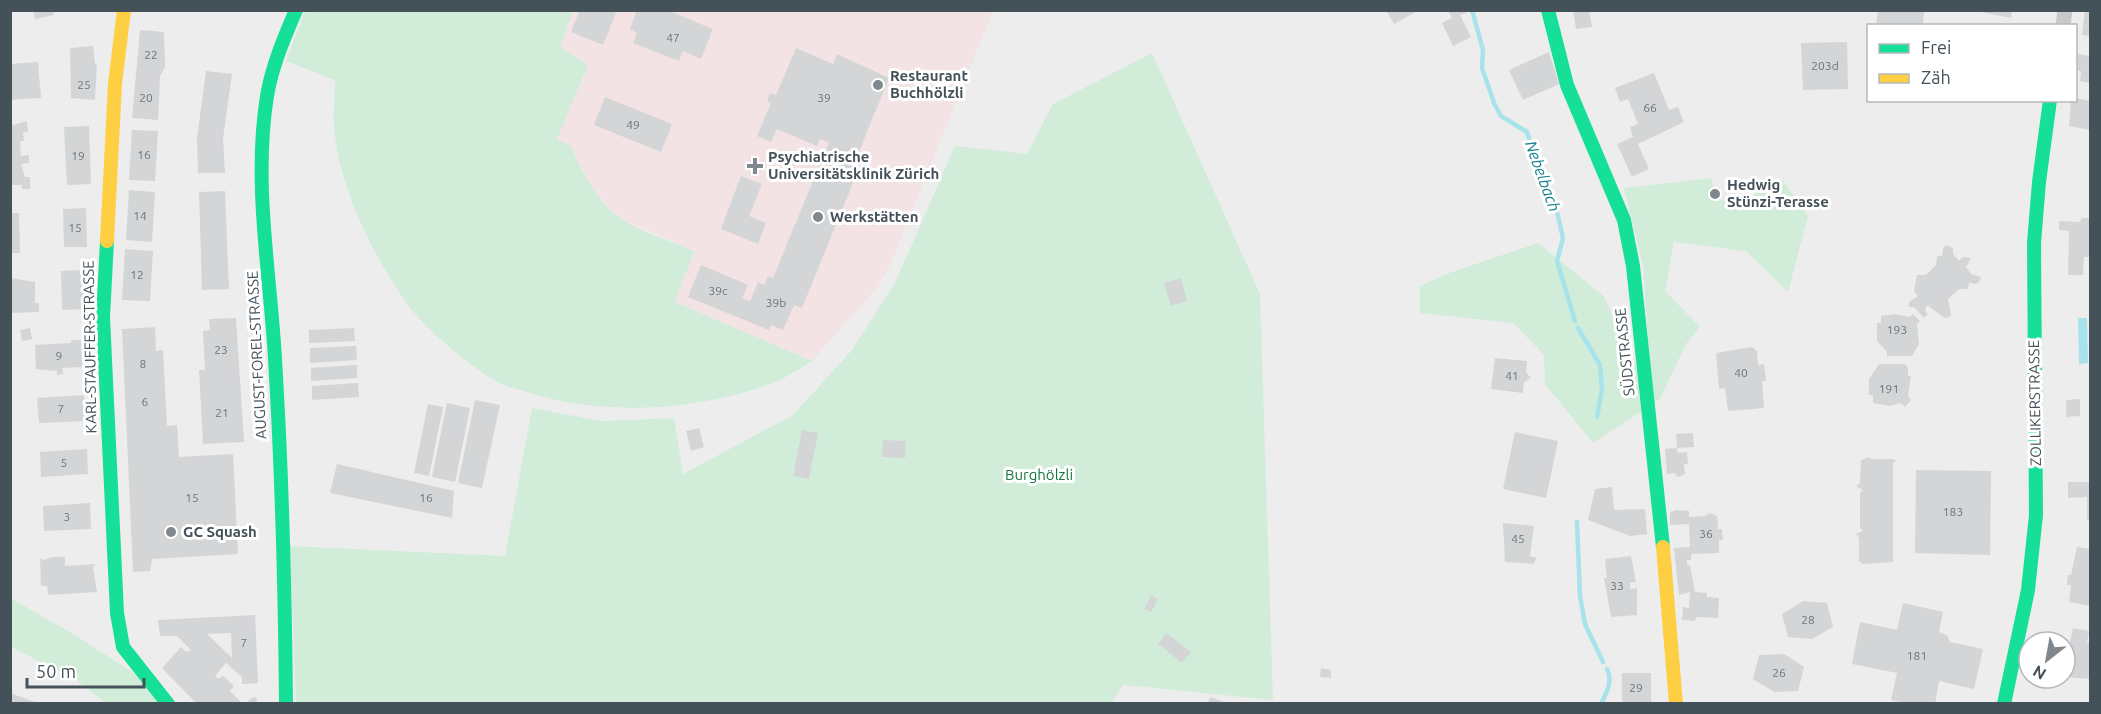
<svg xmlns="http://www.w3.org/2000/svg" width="2101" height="714" font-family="Ubuntu,sans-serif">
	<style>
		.medical { fill: #f4e3e4 }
		.green { fill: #d1edd9 }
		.water { fill: #a7e3ea }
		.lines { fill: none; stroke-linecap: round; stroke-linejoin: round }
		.stream { stroke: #a7e3ea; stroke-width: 4.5 }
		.building { fill: #d4d5d6; fill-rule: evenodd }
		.street { stroke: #c7c9cb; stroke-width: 15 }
		.fast { stroke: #16e098; stroke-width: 14 }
		.slow { stroke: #ffcf43; stroke-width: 14 }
		.poi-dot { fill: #80888d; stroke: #fff; stroke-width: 2 }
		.labels { text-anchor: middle; stroke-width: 6; stroke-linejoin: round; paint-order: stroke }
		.number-label { font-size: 12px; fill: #6a737a }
		.poi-label { font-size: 15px; font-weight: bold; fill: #455159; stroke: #fff; text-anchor: start }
		.street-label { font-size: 15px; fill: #455159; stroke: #fff }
		.park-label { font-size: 15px; fill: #18773d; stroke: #fff }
		.water-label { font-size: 16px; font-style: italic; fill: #107f8b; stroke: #fff }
	</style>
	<rect width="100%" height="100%" fill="#eeeded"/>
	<path class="medical" d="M 573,11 L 993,11 L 889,268 L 877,288 L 812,361 L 674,302 L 694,251 L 628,222 L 609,209 L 591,187 L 570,145 L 557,139 L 588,65 L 560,47 Z"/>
	<path class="green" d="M 305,11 L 573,11 L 560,47 L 588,65 L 557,139 L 570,145 C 581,167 591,192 609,209 C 632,230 667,239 694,251 L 675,302 L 812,361 C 800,368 786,378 773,383 C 696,411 605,417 527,392 C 519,389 509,388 501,384 C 473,369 427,331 408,305 C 373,256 338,186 334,126 C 333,111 335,95 335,80 L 286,61 Z
		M 1152,53 L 1260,294 L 1273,700 L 1123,685 L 1111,704 L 296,703 L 290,546 L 505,556 L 532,408 L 601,421 L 674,418 L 683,474 L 793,415 L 852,350 L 895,283 L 955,146 L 1027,154 L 1053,104 Z
		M 1712,178 L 1715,201 L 1753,198 L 1759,185 L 1782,179 L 1808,216 L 1788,292 L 1746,251 L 1674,242 L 1665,291 L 1700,327 L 1686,344 L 1660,399 L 1593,443 L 1545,384 L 1544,355 L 1513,323 L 1420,313 L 1420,286 L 1449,273 L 1538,243 L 1603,295 L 1652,398 L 1643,266 L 1624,188 Z
		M 10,598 L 70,632 L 140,677 L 160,703 L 106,703 L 73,678 L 11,647 Z"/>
	<path class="water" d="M 2078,318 L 2087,318 L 2088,363 L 2079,364 Z"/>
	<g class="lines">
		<path class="stream" d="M 1472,10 L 1483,50 L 1482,68 L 1494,103 L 1501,116 L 1527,132 L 1541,176 L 1554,199 L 1563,238 L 1557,261 L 1575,321
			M 1578,328 L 1600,365 L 1602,389 L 1597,417
			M 1577,522 L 1580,596 L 1585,624 L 1603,662
			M 1601,704 C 1607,692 1613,681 1607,669"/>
	</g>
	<path class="building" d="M 33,10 L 53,10 L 54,15 L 35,19 Z
		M 580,10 L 617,10 L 603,45 L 571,32 Z
		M 637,10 L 667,10 L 713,29 L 701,59 L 683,51 L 679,61 L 633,43 L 637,33 L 630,29 Z
		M 1386,10 L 1419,10 L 1394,24 Z
		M 1448,10 L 1465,10 L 1466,13 L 1460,15 L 1471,37 L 1453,46 L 1442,23 L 1452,18 Z
		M 1573,10 L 1589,10 L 1592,27 L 1576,29 Z
		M 1878,10 L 1924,10 L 1923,26 L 1876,26 Z
		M 1971,10 L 2012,10 L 2011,18 Z
		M 2085,10 L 2090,11 L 2090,36 L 2082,35 Z
		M 140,30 L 164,32 L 165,67 L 160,76 L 158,120 L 132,118 Z
		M 1847,42 L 1848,89 L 1803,90 L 1801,43 Z
		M 93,46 L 95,64 L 97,64 L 95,100 L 71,98 L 70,48 Z
		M 796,48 L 833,64 L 837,54 L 889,78 L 858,154 L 864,156 L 802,308 L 794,305 L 783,330 L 771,325 L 769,330 L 688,297 L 701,265 L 748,285 L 742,298 L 750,301 L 758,282 L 764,285 L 768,276 L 773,278 L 829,142 L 820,139 L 817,146 L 777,129 L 771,142 L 757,136 L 771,103 L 767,102 L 770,93 L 776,95 Z
		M 1549,52 L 1559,84 L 1523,100 L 1509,70 Z
		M 2078,54 L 2090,56 L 2090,83 L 2080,81 L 2081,71 L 2076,70 Z
		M 38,62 L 41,98 L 10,100 L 10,64 Z
		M 206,71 L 232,74 L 223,139 L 225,173 L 198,173 L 197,138 Z
		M 1654,73 L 1669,110 L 1678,107 L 1684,122 L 1638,144 L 1649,169 L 1632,177 L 1617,144 L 1633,137 L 1630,127 L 1638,124 L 1628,99 L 1620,102 L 1615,88 Z
		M 605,97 L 672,124 L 661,152 L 594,125 Z
		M 2076,98 L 2090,101 L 2090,130 L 2069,126 L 2071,100 L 2076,100 Z
		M 27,121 L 28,132 L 23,132 L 24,141 L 20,141 L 21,156 L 29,155 L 29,163 L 21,164 L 25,177 L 30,177 L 30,189 L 22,189 L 22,185 L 10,185 L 10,126 Z
		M 89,126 L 91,184 L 67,185 L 64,127 Z
		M 132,130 L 158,131 L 155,181 L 129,180 Z
		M 741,176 L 762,184 L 749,216 L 766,223 L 758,244 L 721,229 Z
		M 129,190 L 155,192 L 152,242 L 126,240 Z
		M 225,191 L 229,289 L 202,290 L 199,192 Z
		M 86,208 L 87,247 L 64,247 L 63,209 Z
		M 10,213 L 19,213 L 20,253 L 10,253 Z
		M 2082,218 L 2090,218 L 2090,257 L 2084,257 L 2083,275 L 2068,275 L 2069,231 L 2059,230 L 2059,221 L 2080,222 Z
		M 1946,245 L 1953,248 L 1953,254 L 1959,261 L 1963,257 L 1971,258 L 1966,267 L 1971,274 L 1981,277 L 1980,281 L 1976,284 L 1969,283 L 1968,289 L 1959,289 L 1948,299 L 1951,315 L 1947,318 L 1943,317 L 1927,305 L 1925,311 L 1928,314 L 1924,318 L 1914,307 L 1909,307 L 1909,302 L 1918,296 L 1914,291 L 1917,275 L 1926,275 L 1936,265 L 1937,256 L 1942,256 L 1943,248 Z
		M 125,249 L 153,251 L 150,301 L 122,300 Z
		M 84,270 L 85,309 L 62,310 L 61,271 Z
		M 10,278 L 35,282 L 35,303 L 39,303 L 39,312 L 10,313 Z
		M 1181,278 L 1187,301 L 1171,306 L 1164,283 Z
		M 1895,314 L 1910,317 L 1913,314 L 1920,321 L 1917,324 L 1919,344 L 1912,356 L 1887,356 L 1887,352 L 1877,341 L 1877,323 L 1881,323 L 1881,316 Z
		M 236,318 L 244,442 L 203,444 L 199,370 L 205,370 L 203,331 L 210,330 L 209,319 Z
		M 155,327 L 156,351 L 163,350 L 167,426 L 177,425 L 179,457 L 233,454 L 238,554 L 152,559 L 150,571 L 133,572 L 122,329 Z
		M 30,328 L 32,339 L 22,341 L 20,330 Z
		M 354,328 L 355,341 L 309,343 L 309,330 Z
		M 71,340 L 81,340 L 83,367 L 62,368 L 63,374 L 57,375 L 57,371 L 36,369 L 35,345 L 71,343 Z
		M 356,346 L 357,360 L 310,363 L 310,348 Z
		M 1752,347 L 1757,351 L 1758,365 L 1764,364 L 1766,381 L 1762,381 L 1764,408 L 1728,411 L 1725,388 L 1719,389 L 1716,353 Z
		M 1495,358 L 1527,361 L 1526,372 L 1531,378 L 1524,382 L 1523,393 L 1491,389 Z
		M 1879,364 L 1905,364 L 1908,368 L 1908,376 L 1911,376 L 1908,396 L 1911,400 L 1905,407 L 1901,403 L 1890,406 L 1873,403 L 1873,395 L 1869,395 L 1869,379 Z
		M 357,365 L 357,378 L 311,381 L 311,368 Z
		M 358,383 L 359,397 L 312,400 L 312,386 Z
		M 84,395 L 86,421 L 39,423 L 37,398 Z
		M 2080,399 L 2080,416 L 2066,417 L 2066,400 Z
		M 475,400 L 500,405 L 482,488 L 458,483 Z
		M 447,403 L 470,408 L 455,482 L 432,477 Z
		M 428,404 L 443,407 L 429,476 L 414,473 Z
		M 699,428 L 704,447 L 691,451 L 686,431 Z
		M 802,430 L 818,433 L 809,479 L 793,476 Z
		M 1515,432 L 1558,441 L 1546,498 L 1503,489 Z
		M 1693,433 L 1694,447 L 1677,448 L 1678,453 L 1687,452 L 1688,464 L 1684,464 L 1685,474 L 1678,477 L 1674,473 L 1667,474 L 1665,449 L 1677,448 L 1676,434 Z
		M 883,440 L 906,441 L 905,458 L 882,457 Z
		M 87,449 L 88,474 L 41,477 L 40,452 Z
		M 1870,457 L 1870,459 L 1894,459 L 1896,462 L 1893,462 L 1893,562 L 1863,564 L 1859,561 L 1859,538 L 1856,534 L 1863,531 L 1860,528 L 1860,493 L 1863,490 L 1856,486 L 1860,483 L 1861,460 Z
		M 337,464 L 454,491 L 452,518 L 330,493 Z
		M 1916,470 L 1991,471 L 1990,555 L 1915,553 Z
		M 2068,482 L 2090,482 L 2090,520 L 2087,520 L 2087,497 L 2068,498 Z
		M 1612,487 L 1614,510 L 1645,509 L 1647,534 L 1630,536 L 1588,520 L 1595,489 Z
		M 90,503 L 91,529 L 44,531 L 43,506 Z
		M 1676,510 L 1689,511 L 1689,517 L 1706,516 L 1709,513 L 1717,516 L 1718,529 L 1722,529 L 1723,540 L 1719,540 L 1719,553 L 1691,554 L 1691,560 L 1687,560 L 1687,565 L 1690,565 L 1695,592 L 1707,593 L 1707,597 L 1719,598 L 1718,618 L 1696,617 L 1695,621 L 1682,620 L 1683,607 L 1689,608 L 1690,592 L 1679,595 L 1674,548 L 1690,547 L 1689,524 L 1670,525 L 1670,512 Z
		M 1503,523 L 1534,526 L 1530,556 L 1537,558 L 1533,564 L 1505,562 Z
		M 2077,547 L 2090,549 L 2090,606 L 2069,602 L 2071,585 L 2067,585 L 2068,575 L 2071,575 Z
		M 1631,556 L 1636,582 L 1630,583 L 1630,589 L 1637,588 L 1637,615 L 1611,617 L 1604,578 L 1607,578 L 1605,559 Z
		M 52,557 L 65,557 L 65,566 L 96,564 L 93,567 L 97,592 L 48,595 L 47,586 L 41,586 L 40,558 L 44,560 Z
		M 1151,595 L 1158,599 L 1151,612 L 1144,609 Z
		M 1803,601 L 1827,603 L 1833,627 L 1812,639 L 1788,637 L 1782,614 Z
		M 1903,603 L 1943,612 L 1939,632 L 1947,635 L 1950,642 L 1983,649 L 1974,689 L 1939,681 L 1935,704 L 1909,704 L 1891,700 L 1897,673 L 1852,664 L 1860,622 L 1897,630 Z
		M 255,615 L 258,683 L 242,684 L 242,677 L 226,663 L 215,676 L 218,679 L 223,676 L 234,686 L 230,691 L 243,704 L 197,704 L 162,668 L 181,647 L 186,652 L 191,650 L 177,636 L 160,636 L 158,620 ZM 231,633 L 232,658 L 207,634 Z
		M 2073,628 L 2089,631 L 2087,642 L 2090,643 L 2090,679 L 2065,677 L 2065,649 L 2070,642 Z
		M 1166,633 L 1191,652 L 1182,663 L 1158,644 Z
		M 1784,654 L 1804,667 L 1798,691 L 1774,692 L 1753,679 L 1759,655 Z
		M 1321,668 L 1331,670 L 1331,678 L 1320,677 Z
		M 1622,673 L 1651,673 L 1651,704 L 1622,704 Z
		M 10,693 L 38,703 L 38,704 L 10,704 Z
		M 256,697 L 258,704 L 246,704 L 251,698 Z
		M 1210,697 L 1227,703 L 1227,704 L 1208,704 Z"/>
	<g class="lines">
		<path class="street" d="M 2063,26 L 2065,10"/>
		<path class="fast" d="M 1548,10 L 1567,85 L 1624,220 L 1633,266 L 1663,547
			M 107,241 L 103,317 L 117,613 L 123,647 L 168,704
			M 286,704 C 285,589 282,474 275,359 C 270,271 253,183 267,96 C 272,66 284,38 296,10
			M 2004,704 L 2028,590 L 2036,515 L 2034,243 L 2039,182 L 2050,100"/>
		<path class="slow" d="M 107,241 L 115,84 L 124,10
			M 1663,547 L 1676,704"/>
	</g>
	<g class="poi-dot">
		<circle cx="878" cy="85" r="6"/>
		<path d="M752 157h6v6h6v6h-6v6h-6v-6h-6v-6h6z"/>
		<circle cx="1715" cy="194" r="6"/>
		<circle cx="818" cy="217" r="6"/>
		<circle cx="171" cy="532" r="6"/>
	</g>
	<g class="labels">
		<g class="number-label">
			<text x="673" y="42">47</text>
			<text x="151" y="59">22</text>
			<text x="1825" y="70">203d</text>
			<text x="84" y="89">25</text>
			<text x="146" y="102">20</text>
			<text x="824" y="102">39</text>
			<text x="1650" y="112">66</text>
			<text x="633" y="129">49</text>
			<text x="144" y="159">16</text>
			<text x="78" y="160">19</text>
			<text x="140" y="220">14</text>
			<text x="75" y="232">15</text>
			<text x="137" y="279">12</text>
			<text x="718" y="295">39c</text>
			<text x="776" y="307">39b</text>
			<text x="1897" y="334">193</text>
			<text x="221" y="354">23</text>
			<text x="59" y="360">9</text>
			<text x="143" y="368">8</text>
			<text x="1741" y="377">40</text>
			<text x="1512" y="380">41</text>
			<text x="1889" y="393">191</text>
			<text x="145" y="406">6</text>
			<text x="61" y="413">7</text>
			<text x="222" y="417">21</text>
			<text x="64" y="467">5</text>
			<text x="192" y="502">15</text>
			<text x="426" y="502">16</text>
			<text x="1953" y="516">183</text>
			<text x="67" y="521">3</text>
			<text x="1706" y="538">36</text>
			<text x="1518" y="543">45</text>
			<text x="1617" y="590">33</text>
			<text x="1808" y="624">28</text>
			<text x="244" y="647">7</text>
			<text x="1917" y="660">181</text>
			<text x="1779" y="677">26</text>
			<text x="1636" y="692">29</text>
		</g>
		<g class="poi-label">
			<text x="890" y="81">Restaurant<tspan x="890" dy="17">Buchhölzli</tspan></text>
			<text x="768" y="162">Psychiatrische<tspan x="768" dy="17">Universitätsklinik Zürich</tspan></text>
			<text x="1727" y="190">Hedwig<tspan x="1727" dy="17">Stünzi-Terasse</tspan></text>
			<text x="830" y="222">Werkstätten</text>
			<text x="183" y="537">GC Squash</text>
		</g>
		<g class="street-label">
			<text transform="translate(90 347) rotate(-91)" y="5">KARL-STAUFFER-STRASSE</text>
			<text transform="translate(1625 352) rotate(-96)" y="5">SÜDSTRASSE</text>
			<text transform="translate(257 355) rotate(-93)" y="5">AUGUST-FOREL-STRASSE</text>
			<text transform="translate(2035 403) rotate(-91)" y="5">ZOLLIKERSTRASSE</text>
		</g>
		<g class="park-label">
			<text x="1039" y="480">Burghölzli</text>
		</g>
		<g class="water-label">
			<text transform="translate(1543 176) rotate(70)" y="6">Nebelbach</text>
		</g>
	</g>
	<rect width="2101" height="714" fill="none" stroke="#455159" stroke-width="24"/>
	<rect x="1867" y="24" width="210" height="78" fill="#ffffff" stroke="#b5b9bd" stroke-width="1.5"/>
	<rect x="1879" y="44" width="30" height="9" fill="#16e098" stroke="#b5b9bd" stroke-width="1.5"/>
	<text x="1921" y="54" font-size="18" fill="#455159">Frei</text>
	<rect x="1879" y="74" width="30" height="9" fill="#ffcf43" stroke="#b5b9bd" stroke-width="1.5"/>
	<text x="1921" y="84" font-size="18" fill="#455159">Zäh</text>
	<g transform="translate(2047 660) rotate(211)"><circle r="28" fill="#ffffff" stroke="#b5b9bd" stroke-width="1.5"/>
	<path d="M0-4.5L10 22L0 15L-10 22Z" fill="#80888d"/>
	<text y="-9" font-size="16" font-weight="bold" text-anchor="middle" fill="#455159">N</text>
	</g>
	<path d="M27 678v9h117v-9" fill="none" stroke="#455159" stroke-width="3"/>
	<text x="36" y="678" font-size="18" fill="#455159" stroke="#ffffff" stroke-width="4.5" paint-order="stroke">50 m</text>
</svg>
